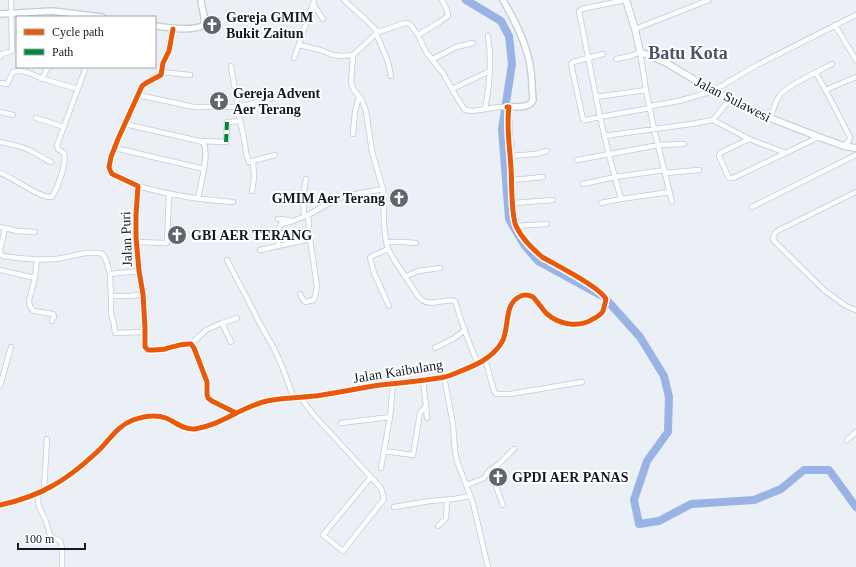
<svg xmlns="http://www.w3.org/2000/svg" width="856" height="567" font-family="'Times New Roman',serif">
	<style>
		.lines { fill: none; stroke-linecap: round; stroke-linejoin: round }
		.river { stroke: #99b4e4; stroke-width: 8 }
		.minor-casing { stroke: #c5cbd3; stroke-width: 6 }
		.tertiary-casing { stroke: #c5cbd3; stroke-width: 8 }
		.secondary-casing { stroke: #c5cbd3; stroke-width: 8 }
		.minor { stroke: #fcfdfe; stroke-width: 4.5 }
		.tertiary { stroke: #fcfdfe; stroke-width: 5.5 }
		.secondary { stroke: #fcfdfe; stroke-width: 6 }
		.quiet { stroke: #00873e; stroke-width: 4; stroke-dasharray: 8 4; stroke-linecap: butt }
		.cycleway-casing { stroke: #fff; stroke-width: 8 }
		.cycleway { stroke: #e8590c; stroke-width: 5 }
		.labels { text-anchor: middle; stroke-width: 4; stroke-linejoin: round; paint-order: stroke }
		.poi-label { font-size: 14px; font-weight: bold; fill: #131923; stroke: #fff; text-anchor: start }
		.street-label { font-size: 14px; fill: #131923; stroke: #fff }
		.district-label { font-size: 18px; font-weight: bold; fill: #47556f; stroke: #fff }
	</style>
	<rect width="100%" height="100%" fill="#ebeff6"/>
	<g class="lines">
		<path class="river" d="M 466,0 L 501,21 L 509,36 L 512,64 L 502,129 L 509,219 L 525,246 L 538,261 L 604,297 L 640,337 L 664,376 L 669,397 L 668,432 L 647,461 L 634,500 L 639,524 L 659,521 L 691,504 L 754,500 L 781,489 L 804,470 L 829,470 L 856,507"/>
		<g class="minor-casing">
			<path id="minor" d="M 314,0 L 313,4 L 323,19
				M 344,0 L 365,19 L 378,32 L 353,55 L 351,83 L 354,90 L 362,100 L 366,111 L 372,152 L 383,189 L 384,224 L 386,242 L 388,249 L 393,258 L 418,296 L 422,300 C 432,307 444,298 455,301 C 461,322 469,343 478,364
				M 835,25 L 856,60
				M 635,29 L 709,0
				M 378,32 L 405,23 L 410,24 L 418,35 L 426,52 L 443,73 L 457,98 L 465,110 L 473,111 L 499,107 L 509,107
				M 376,33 L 388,62 L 391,76
				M 418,35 L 438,23 L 448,16 L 447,10 L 442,0
				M 299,45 L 320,50 L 333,55 L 341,56 L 353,55
				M 603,54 L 573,62 L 571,64 L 583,119 L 586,120 L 600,117 L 650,108
				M 0,57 L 2,54 L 12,51 L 11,0
				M 294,58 L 313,4
				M 433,59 L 456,47 L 473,43
				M 616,59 L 631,56 L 640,52 L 646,90 L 654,129 L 672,202
				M 231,66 L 238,107 L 284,95
				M 162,72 L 190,75
				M 816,73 L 826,91
				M 42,79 L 48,67
				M 0,83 L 7,84 L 13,72 C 25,68 35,77 47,80 C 57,83 67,86 78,89
				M 452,89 L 490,71
				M 138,95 L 194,107 L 238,107 C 239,118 242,128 244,139 C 246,147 245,155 249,162 L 275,155
				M 596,97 L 646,90
				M 650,106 L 679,101 L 713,91 L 757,65 L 856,15
				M 485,109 C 490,84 492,61 488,36
				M 0,112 L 13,115
				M 36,118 L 64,127
				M 770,118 C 773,111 775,102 780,95 C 786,86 821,70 832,64
				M 713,120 L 730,99
				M 125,124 L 199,141 C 201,142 203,142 204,144 C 209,156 200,186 198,199
				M 353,134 L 355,112 L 359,96
				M 604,136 L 691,124 L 713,120 L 749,139 L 786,153
				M 749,139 L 720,153 L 719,156 L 728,176 L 729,178 L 733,178 L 819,137
				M 200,141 L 226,142 L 227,122 L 240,121
				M 0,142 C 10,144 22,146 31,151 C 38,154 43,159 51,162
				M 844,146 L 849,141 L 850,137 L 826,91 L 830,88 L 856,77
				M 115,148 L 204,169
				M 510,156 L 536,154 L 547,151
				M 577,160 L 659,145 L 684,144
				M 0,173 C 13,177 40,199 52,197 C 58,187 67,163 64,153 L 58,149 L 57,145 L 86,67
				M 665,173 L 699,170
				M 512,180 L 543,177
				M 583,184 L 615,177 L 665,170
				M 138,186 C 169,195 201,200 233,202
				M 252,191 L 254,178 L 253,161
				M 856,192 L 777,231 L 774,235 L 773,239 L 775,242 L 824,290 L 846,306 L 856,310
				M 621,199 L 670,192
				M 513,203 L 553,200
				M 601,203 L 621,199 L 609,155 L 600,117 L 579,11 L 582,9 L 625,0
				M 752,207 L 856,155
				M 304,216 L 303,197 L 306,179
				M 278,219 L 289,220
				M 516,226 L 547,224
				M 0,227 L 5,228 L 0,251 L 1,254 L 3,256 C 20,259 39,260 56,259 C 66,258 76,254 87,253 C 91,253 98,252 102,254 C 107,257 108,269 110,274 L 139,271
				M 5,228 L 17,231 L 35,232
				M 136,242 L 167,243 L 169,194
				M 278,242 L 279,229 L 281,224 L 293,221 L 308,215
				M 386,242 L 402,242 L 416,243
				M 388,249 L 372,256 L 370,258 L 374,273 L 389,306
				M 260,250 L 310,239 L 308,215 C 320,209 331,201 345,196 C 357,193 370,192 383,189
				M 37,259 L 35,278 L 29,300 C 29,305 30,308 34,311 L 53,314 L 54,317 L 52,321
				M 227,260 L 265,333 C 278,353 286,375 293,397
				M 0,270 L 35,278
				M 110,274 L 111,299 L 111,314 L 114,324 L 115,333 L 145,332
				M 405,277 L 418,271 L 440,268
				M 300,294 L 304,301 L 306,302 L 313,300 L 315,297 L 317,286 L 310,239
				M 111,296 L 131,296 L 143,294
				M 222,323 L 231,342
				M 191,344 L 206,330 L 222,323 L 237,318
				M 435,348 L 453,339 L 465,330
				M 485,359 L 494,391 L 496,394 L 510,394 L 582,382
				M 444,377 L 453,424 L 455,452 L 457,461 L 473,503 L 488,567
				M 393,384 L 390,417 L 384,451 L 413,455 L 420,413 L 426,406 L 423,380
				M 0,386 L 11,347
				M 300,397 L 313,414 L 381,488 L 384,499 L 343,551 L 323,535 L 371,477
				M 426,406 L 427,418
				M 341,423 L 390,417
				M 847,440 L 856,432
				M 381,468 L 384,451
				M 490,470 L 503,505
				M 467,485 L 484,478 L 490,470 L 499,464 L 514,449
				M 44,490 L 47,439
				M 37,494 L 39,507 L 46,521 L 50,535 L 53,538 L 59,540 L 61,542 L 62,552 L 62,567
				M 394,507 L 430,501 L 454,499 L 470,496
				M 438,526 L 446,518 L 447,500"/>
		</g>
		<g class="tertiary-casing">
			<path id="tertiary" d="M 0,14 L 52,11 L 102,17
				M 155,26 C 171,28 188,31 203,26 C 207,18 201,8 201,0
				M 173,29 L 169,51 L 163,63 L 161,75 L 146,83 L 142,86 L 118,139 L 111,157 L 109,167 L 110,170 L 112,174 L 138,186 L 136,215 L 136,237 L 139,271 L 143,294 L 145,328 L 145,347 L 148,350 C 153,350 159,350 165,349 C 173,347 182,343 191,344 L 194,348 L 207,382 L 207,395 L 208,398 L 212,401 L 236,413
				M 0,505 C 18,501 37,495 52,486 C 69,477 83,465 97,452 C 109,441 117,426 133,420 C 144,416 155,414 166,418 C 176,422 183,430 195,429 C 221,425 241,407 267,401 C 285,397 304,398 322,395 C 342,392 361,388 380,385 C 400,383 419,381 439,378 C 445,378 451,375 456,373 C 474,366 492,359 502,342 C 510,328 503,303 521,296 C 526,294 529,295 533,297 C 538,302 542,309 547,314 C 560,325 579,328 593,319 C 597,317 601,315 603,311 C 604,308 605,303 606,299 C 600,287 556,265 542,257 C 526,244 515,231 513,211 L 508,115 L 509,107 C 518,106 529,109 533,100 C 532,90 532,81 531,72 C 528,46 516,23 503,0"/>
		</g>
		<g class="secondary-casing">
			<path id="secondary" d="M 626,0 L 635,29 L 640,52 L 665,62 L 713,91 L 770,118 L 819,137 L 844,146 L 856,148"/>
		</g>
		<use href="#minor" class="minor"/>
		<use href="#tertiary" class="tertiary"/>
		<use href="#secondary" class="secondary"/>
		<path class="quiet" d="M 226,142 L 227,122"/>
		<g class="cycleway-casing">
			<path id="cycleway" d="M 173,29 L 169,51 L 163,63 L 161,75 L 146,83 L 142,86 L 118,139 L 111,157 L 109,167 L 110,170 L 112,174 L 138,186 L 136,215 L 136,237 L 139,271 L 143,294 L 145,328 L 145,347 L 148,350 C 153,350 159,350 165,349 C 173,347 182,343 191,344 L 194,348 L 207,382 L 207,395 L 208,398 L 212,401 L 236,413
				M 0,505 C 18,501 37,495 52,486 C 69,477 83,465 97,452 C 109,441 117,426 133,420 C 144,416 155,414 166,418 C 176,422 183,430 195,429 C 221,425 241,407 267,401 C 285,397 304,398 322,395 C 342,392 361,388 380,385 C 400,383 419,381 439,378 C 445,378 451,375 456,373 C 474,366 492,359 502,342 C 510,328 503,303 521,296 C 526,294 529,295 533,297 C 538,302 542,309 547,314 C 560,325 579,328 593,319 C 597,317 601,315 603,311 C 604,308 605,303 606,299 C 600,287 556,265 542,257 C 532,248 522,239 516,226 C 511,215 512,183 511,168 C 510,148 506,127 509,107 L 507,107"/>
		</g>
		<use href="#cycleway" class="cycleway"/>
	</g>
	<defs>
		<g id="church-disc" transform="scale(1)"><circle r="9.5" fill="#5f646d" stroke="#fff"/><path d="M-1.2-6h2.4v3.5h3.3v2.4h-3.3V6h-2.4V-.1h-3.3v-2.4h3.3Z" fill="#fff"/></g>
	</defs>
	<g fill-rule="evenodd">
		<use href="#church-disc" x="212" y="25"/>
		<use href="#church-disc" x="219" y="101"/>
		<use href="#church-disc" x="399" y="198"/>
		<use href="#church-disc" x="177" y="235"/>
		<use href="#church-disc" x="498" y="477"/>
	</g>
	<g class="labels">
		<g class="poi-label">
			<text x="226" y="22">Gereja GMIM<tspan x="226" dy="16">Bukit Zaitun</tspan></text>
			<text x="233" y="98">Gereja Advent<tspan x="233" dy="16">Aer Terang</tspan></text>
			<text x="385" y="203" text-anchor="end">GMIM Aer Terang</text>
			<text x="191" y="240">GBI AER TERANG</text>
			<text x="512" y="482">GPDI AER PANAS</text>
		</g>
		<g class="street-label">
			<text transform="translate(733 99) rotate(27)" y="5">Jalan Sulawesi</text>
			<text transform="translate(126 239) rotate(-92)" y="5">Jalan Puri</text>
			<text transform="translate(398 371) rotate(-9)" y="5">Jalan Kaibulang</text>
		</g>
		<g class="district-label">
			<text x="688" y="59">Batu Kota</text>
		</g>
	</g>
	<rect x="16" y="16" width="140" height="52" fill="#ffffff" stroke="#a1a3a7"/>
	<rect x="24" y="29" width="20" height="6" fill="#e8590c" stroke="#a1a3a7"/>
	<text x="52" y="36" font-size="12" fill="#131923">Cycle path</text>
	<rect x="24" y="49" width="20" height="6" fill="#00873e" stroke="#a1a3a7"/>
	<text x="52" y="56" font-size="12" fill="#131923">Path</text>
	<path d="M18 543v6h67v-6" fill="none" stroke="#131923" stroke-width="2"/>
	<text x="24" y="543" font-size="12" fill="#131923" stroke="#ffffff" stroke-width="3" paint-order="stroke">100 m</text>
</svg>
